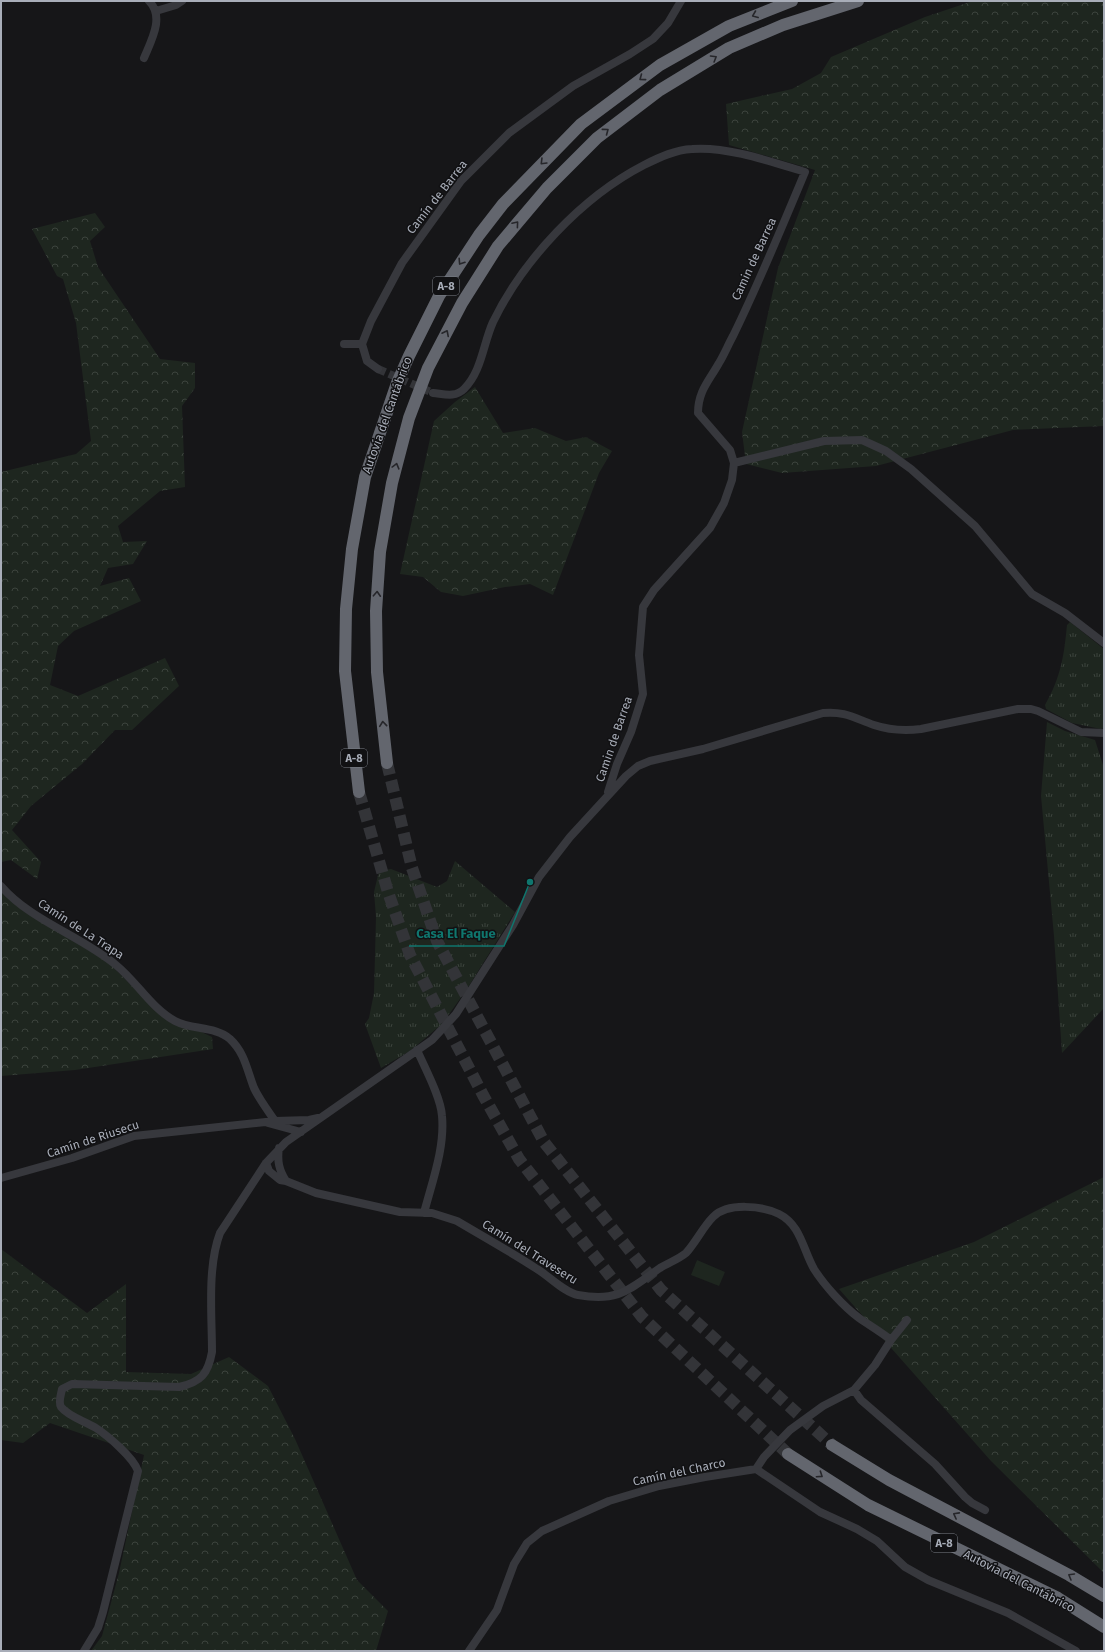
<svg xmlns="http://www.w3.org/2000/svg" width="1105" height="1652" font-family="'Fira Sans',sans-serif">
	<style>
		.grass { fill: url(#grass-tufts) }
		.forest { fill: url(#forest-crowns) }
		.pitch { fill: #1e261f }
		.lines { fill: none; stroke-linecap: round; stroke-linejoin: round }
		.minor-tunnel { stroke: #333438; stroke-width: 8; stroke-dasharray: 8 4; stroke-linecap: butt }
		.highway-tunnel { stroke: #333438; stroke-width: 12; stroke-dasharray: 12 6; stroke-linecap: butt }
		.minor { stroke: #37383d; stroke-width: 8 }
		.highway { stroke: #63666e; stroke-width: 12 }
		.oneway { stroke: #26262a }
		.labels { text-anchor: middle; stroke-width: 3; stroke-linejoin: round; paint-order: stroke }
		.shield { fill: #111113; stroke: #7b7e86; stroke-width: 1 }
		.shield-label { font-size: 11px; font-weight: bold; fill: #a8adb8 }
		.street-label { font-size: 12px; fill: #a8adb8; stroke: #111113 }
		.leader { fill: none; stroke: #0f766e; stroke-width: 1.5 }
		.callout-dot { fill: #0f766e; stroke: #111113; stroke-width: 1.5 }
		.callout-label { font-size: 13px; text-anchor: middle; font-weight: bold; fill: #0f766e; stroke: #111113; stroke-width: 3; stroke-linejoin: round; paint-order: stroke }
	</style>
	<defs>
		<pattern id="grass-tufts" width="24" height="20" patternUnits="userSpaceOnUse"><rect width="24" height="20" fill="#1e261f"/><path d="M3 7l-1-3M5 7V3M7 7l1-3M15 17l-1-3M17 17v-4M19 17l1-3" fill="none" stroke="#3c433d"/></pattern>
		<pattern id="forest-crowns" width="20" height="18" patternUnits="userSpaceOnUse"><rect width="20" height="18" fill="#1e261f"/><path d="M2 6a3 3 0 1 1 6 0M12 15a3 3 0 1 1 6 0" fill="none" stroke="#3c433d"/></pattern>
	</defs>
	<rect width="100%" height="100%" fill="#161618"/>
	<path class="grass" d="M 1070,622 L 1104,649 L 1104,728 L 1101,729 L 1072,723 L 1046,709 L 1045,705 C 1061,677 1064,656 1067,625 Z
		M 1047,722 L 1065,731 L 1095,740 L 1104,768 L 1104,1008 L 1062,1053 L 1054,936 L 1041,796 Z
		M 455,861 L 515,912 L 467,989 L 442,1024 L 410,1051 L 381,1068 L 365,1024 L 369,1018 L 374,993 L 376,917 L 374,892 L 379,871 L 391,869 L 437,887 L 447,881 Z"/>
	<path class="forest" d="M 973,1 L 1104,1 L 1104,426 L 1013,430 L 876,466 L 782,473 L 746,464 L 742,432 L 778,268 L 815,170 L 729,145 L 726,104 L 792,89 L 821,73 L 831,57 L 925,17 Z
		M 95,213 L 105,227 L 90,241 L 98,267 L 160,359 L 195,363 L 195,388 L 182,406 L 185,487 L 160,491 L 118,526 L 123,542 L 147,541 L 133,564 L 108,568 L 100,586 L 129,578 L 141,601 L 74,631 L 58,646 L 50,685 L 78,696 L 165,658 L 179,686 L 132,730 L 115,730 L 82,764 L 31,806 L 12,830 L 41,862 L 37,879 L 11,860 L 1,862 L 1,472 L 76,454 L 91,441 L 76,323 L 63,279 L 57,276 L 32,229 Z
		M 475,387 L 503,433 L 535,428 L 566,441 L 586,437 L 612,451 L 599,473 L 553,595 L 530,584 L 505,587 L 463,596 L 441,592 L 423,577 L 400,574 L 434,421 L 455,402 Z
		M 1,889 L 109,963 L 157,1011 L 212,1037 L 213,1049 L 75,1070 L 1,1076 Z
		M 1104,1177 L 1104,1573 L 991,1461 L 839,1289 L 974,1242 Z
		M 1,1249 L 87,1313 L 126,1284 L 126,1372 L 191,1374 L 229,1357 L 268,1386 L 295,1439 L 357,1580 L 388,1611 L 376,1651 L 91,1651 L 102,1636 L 119,1573 L 144,1455 L 50,1423 L 23,1443 L 1,1440 Z"/>
	<path class="pitch" d="M 697,1260 L 725,1272 L 719,1286 L 691,1275 Z"/>
	<g class="lines">
		<path class="minor-tunnel" d="M 378,369 L 433,393"/>
		<path class="highway-tunnel" d="M 387,763 L 412,868 L 437,941 L 544,1142 L 661,1290 L 832,1445
			M 359,792 L 388,892 L 410,955 L 483,1095 L 519,1159 L 642,1317 L 788,1454"/>
		<path class="minor" d="M 156,11 L 176,5 L 182,1
			M 144,58 C 151,41 165,17 149,1
			M 344,344 L 362,344
			M 378,369 L 367,361 L 362,344 L 371,321 L 402,263 L 461,181 L 509,133 L 573,86 L 630,54 L 653,39 L 668,23 L 681,1
			M 433,393 C 444,394 455,398 464,389 C 482,371 483,344 493,322 C 523,260 582,197 644,165 C 660,157 675,150 692,149 C 727,146 772,162 805,172 C 782,227 759,283 733,336 C 728,345 724,355 719,363 C 709,381 698,391 698,413 L 730,450 L 734,463 L 732,480 L 724,503 L 710,528 L 654,590 L 643,607 L 639,655 L 643,694 L 631,732 L 617,764 L 608,792
			M 734,463 L 824,441 L 862,440 L 886,451 L 911,469 L 975,526 L 1032,594 L 1065,613 L 1104,643
			M 1,886 C 30,920 81,936 116,965 C 137,982 151,1008 175,1021 C 192,1030 215,1026 230,1039 C 245,1053 247,1070 254,1088 C 259,1099 268,1111 275,1121
			M 417,1050 C 425,1068 441,1098 442,1116 C 445,1148 432,1182 424,1213
			M 268,1123 L 301,1132
			M 279,1148 C 277,1161 279,1170 286,1181
			M 266,1163 L 269,1171 L 280,1180 L 286,1181 L 316,1193 L 400,1212 L 432,1213 L 457,1221 C 484,1237 511,1252 537,1269 C 549,1276 565,1293 578,1295 C 619,1302 628,1290 660,1268 C 668,1263 679,1259 686,1253 C 696,1242 703,1227 713,1217 C 728,1202 762,1206 779,1214 C 801,1225 803,1250 814,1269 C 824,1285 843,1306 859,1318 C 869,1325 881,1332 891,1340
			M 1,1178 L 72,1158 L 134,1136 L 275,1121 L 309,1120 L 318,1118
			M 854,1390 L 861,1400 L 935,1464 L 965,1497 L 972,1503 L 985,1510
			M 756,1469 L 820,1512 L 857,1529 L 877,1541 L 905,1567 L 928,1580 L 1008,1613 L 1076,1651
			M 84,1651 L 98,1628 L 103,1612 L 138,1471 C 133,1457 108,1436 96,1428 C 85,1421 69,1417 61,1407 C 58,1402 61,1395 62,1389 L 72,1384 L 179,1387 C 201,1382 208,1374 212,1352 C 212,1316 207,1267 220,1233 L 266,1163 L 286,1142 L 432,1040 L 456,1014 L 513,925 L 539,877 L 570,837 L 626,776 L 638,766 L 650,761 L 703,749 L 823,713 C 845,711 854,718 874,725 C 889,730 905,731 921,729 L 1018,709 L 1031,709 L 1038,711 L 1081,732 L 1104,733
			M 469,1651 L 497,1610 L 514,1564 L 527,1543 L 542,1531 L 609,1501 L 659,1486 L 705,1477 L 756,1469 L 764,1457 L 790,1430 L 823,1406 L 854,1390 L 875,1365 L 891,1340 L 907,1320"/>
		<path class="highway" d="M 387,763 L 377,672 L 376,611 L 380,552 L 392,483 L 409,418 L 428,368 L 462,303 L 498,246 L 547,188 L 597,138 L 660,90 L 729,48 L 783,25 L 858,1
			M 359,792 L 345,671 L 346,609 L 352,549 L 365,477 L 397,383 L 409,356 L 439,296 L 479,235 L 503,204 L 581,124 L 660,65 L 729,26 L 792,1
			M 832,1445 L 889,1480 L 1069,1575 L 1104,1596
			M 788,1454 L 868,1505 L 1058,1598 L 1104,1627"/>
	</g>
	<defs><path id="oneway-chevron" d="M-2-3.5L2.5 0L-2 3.5" fill="none" stroke-width="1.6" stroke-linecap="round" stroke-linejoin="round"/></defs>
	<g class="oneway">
		<use href="#oneway-chevron" transform="translate(755 15) rotate(158)"/>
		<use href="#oneway-chevron" transform="translate(714 58) rotate(-31)"/>
		<use href="#oneway-chevron" transform="translate(642 78) rotate(143)"/>
		<use href="#oneway-chevron" transform="translate(606 131) rotate(-37)"/>
		<use href="#oneway-chevron" transform="translate(543 162) rotate(135)"/>
		<use href="#oneway-chevron" transform="translate(516 224) rotate(-50)"/>
		<use href="#oneway-chevron" transform="translate(461 262) rotate(123)"/>
		<use href="#oneway-chevron" transform="translate(446 333) rotate(-63)"/>
		<use href="#oneway-chevron" transform="translate(396 466) rotate(-75)"/>
		<use href="#oneway-chevron" transform="translate(377 594) rotate(-87)"/>
		<use href="#oneway-chevron" transform="translate(383 724) rotate(-96)"/>
		<use href="#oneway-chevron" transform="translate(820 1475) rotate(34)"/>
		<use href="#oneway-chevron" transform="translate(956 1515) rotate(-152)"/>
		<use href="#oneway-chevron" transform="translate(1071 1576) rotate(-150)"/>
	</g>
	<g class="labels">
		<g class="shield">
			<rect x="433" y="277" width="26" height="18" rx="3"/>
			<rect x="341" y="749" width="26" height="18" rx="3"/>
			<rect x="931" y="1534" width="26" height="18" rx="3"/>
		</g>
		<g class="shield-label">
			<text x="446" y="290">A-8</text>
			<text x="354" y="762">A-8</text>
			<text x="944" y="1547">A-8</text>
		</g>
		<g class="street-label">
			<text transform="translate(437 197) rotate(-52)" y="4">Camín de Barrea</text>
			<text transform="translate(754 259) rotate(-65)" y="4">Camin de Barrea</text>
			<text transform="translate(387 415) rotate(-70)" y="4">Autovía del Cantábrico</text>
			<text transform="translate(614 739) rotate(-71)" y="4">Camin de Barrea</text>
			<text transform="translate(81 929) rotate(33)" y="4">Camín de La Trapa</text>
			<text transform="translate(93 1139) rotate(-18)" y="4">Camín de Riusecu</text>
			<text transform="translate(530 1252) rotate(32)" y="4">Camín del Traveseru</text>
			<text transform="translate(679 1472) rotate(-12)" y="4">Camín del Charco</text>
			<text transform="translate(1019 1581) rotate(27)" y="4">Autovía del Cantábrico</text>
		</g>
	</g>
	<path class="leader" d="M530 882L504 946H409"/>
	<circle class="callout-dot" cx="530" cy="882" r="4"/>
	<g class="callout-label">
		<text x="456" y="938">Casa El Faque</text>
	</g>
	<rect width="1105" height="1652" fill="none" stroke="#a8adb8" stroke-width="4"/>
</svg>
